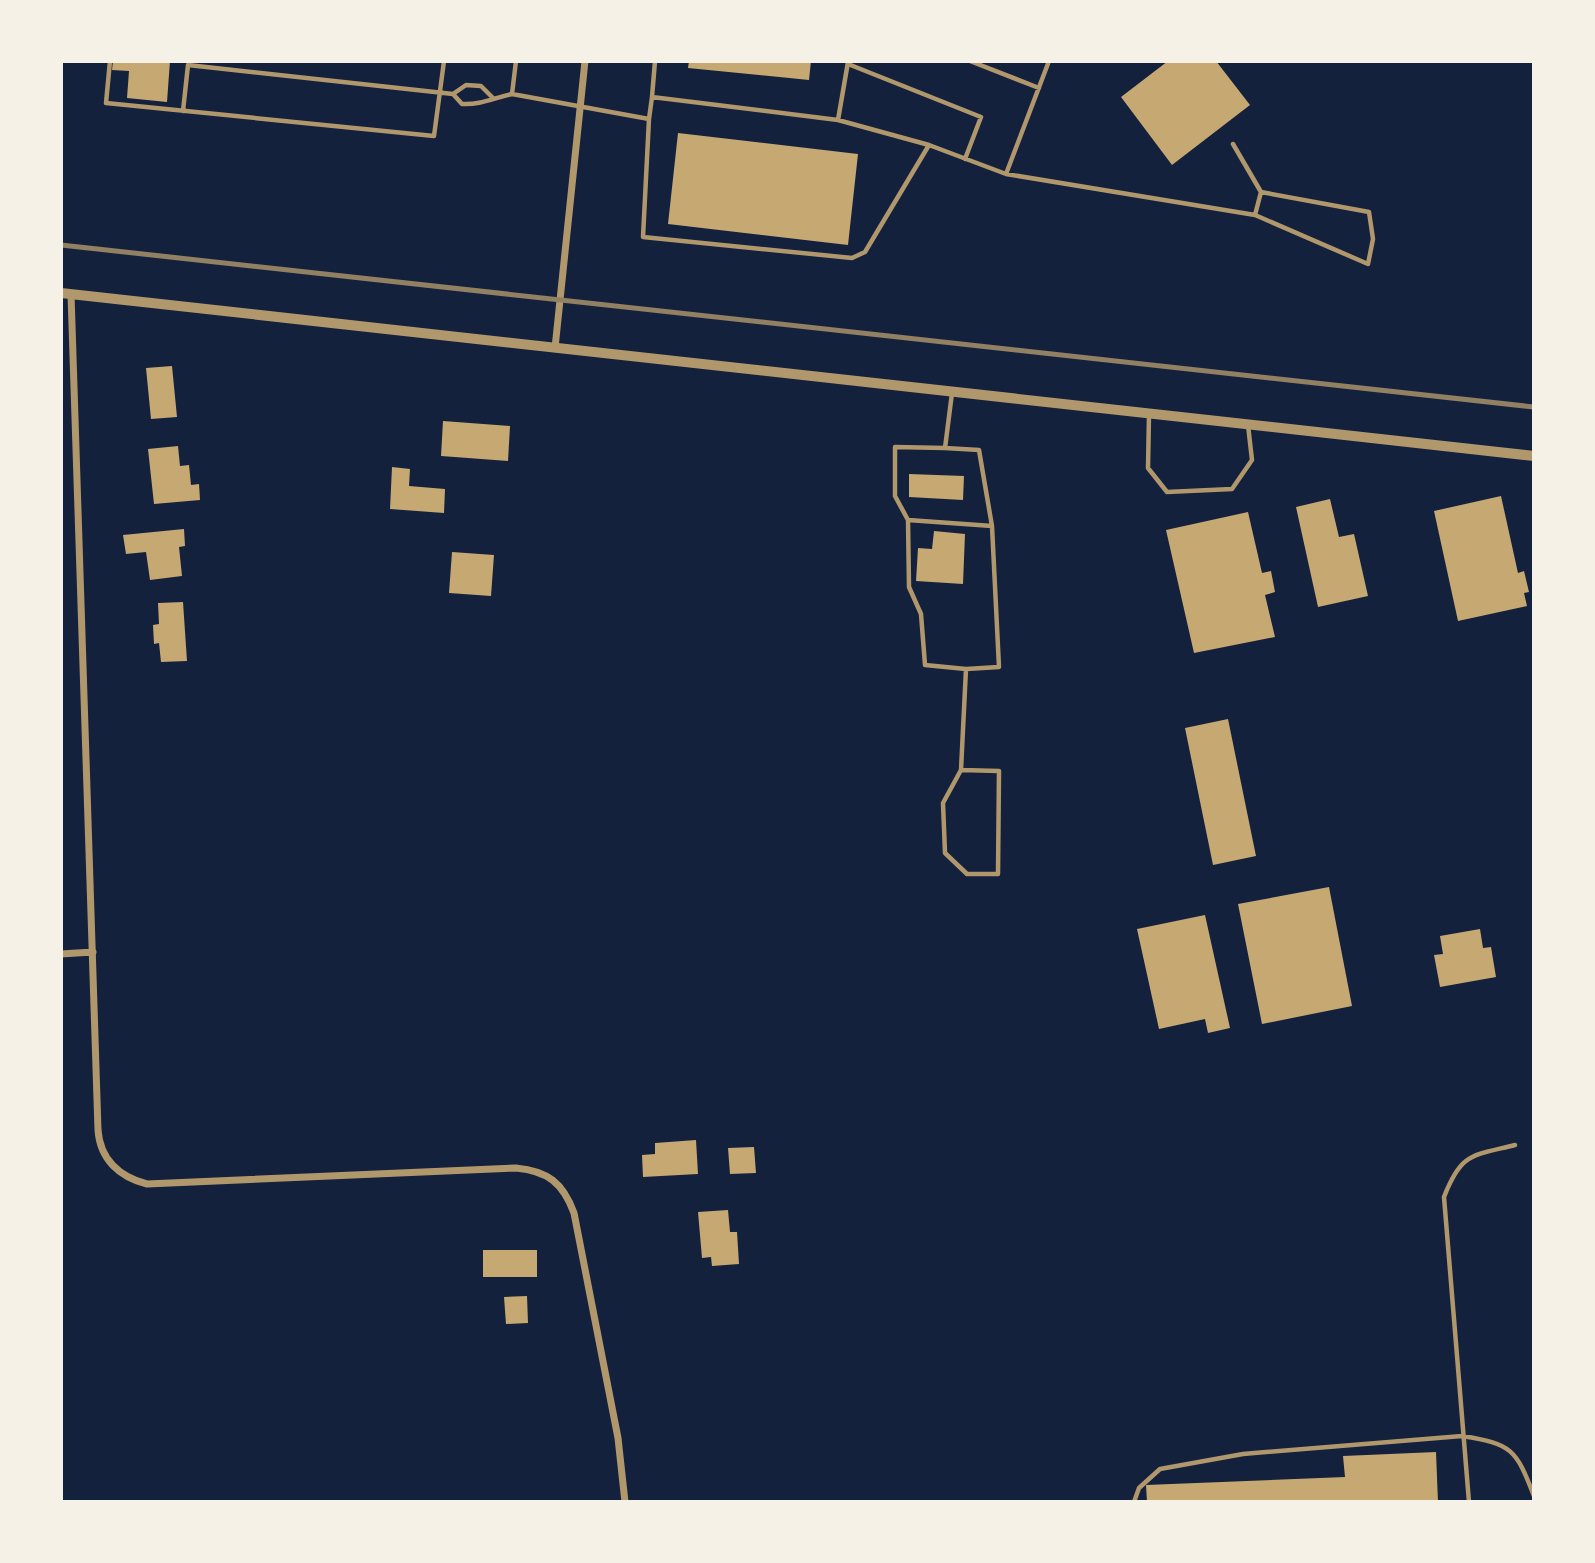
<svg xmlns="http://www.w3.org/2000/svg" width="1595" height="1563" font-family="'Varela Round',sans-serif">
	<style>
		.building { fill: #c6a872 }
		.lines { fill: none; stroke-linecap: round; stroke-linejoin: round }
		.service { stroke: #b1986c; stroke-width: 4.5 }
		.minor { stroke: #b1986c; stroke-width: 7 }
		.tertiary { stroke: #b1986c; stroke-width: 10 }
		.rail { stroke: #918062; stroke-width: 5 }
	</style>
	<rect width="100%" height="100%" fill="#14213d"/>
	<path class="building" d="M 113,61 L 170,61 L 167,102 L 127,98 L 129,71 L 112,70 Z
		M 689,61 L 811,61 L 809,80 L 688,68 Z
		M 1168,61 L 1216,61 L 1250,105 L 1172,165 L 1121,97 Z
		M 678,133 L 858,154 L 848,245 L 668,224 Z
		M 172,366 L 177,417 L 151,419 L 146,368 Z
		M 443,421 L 510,426 L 508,461 L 441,456 Z
		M 178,446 L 180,466 L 189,465 L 191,485 L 199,484 L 200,500 L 154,504 L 148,449 Z
		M 392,467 L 410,469 L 409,486 L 445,489 L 444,513 L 390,509 Z
		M 909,474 L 964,476 L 963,500 L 909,497 Z
		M 1501,496 L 1518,573 L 1524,571 L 1529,592 L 1524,593 L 1527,606 L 1458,621 L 1434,511 Z
		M 1330,499 L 1339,537 L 1354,534 L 1368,596 L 1318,607 L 1296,507 Z
		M 1248,512 L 1262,573 L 1271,571 L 1275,592 L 1265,595 L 1275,637 L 1194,653 L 1166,530 Z
		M 184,529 L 185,546 L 179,547 L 182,576 L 150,580 L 146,552 L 126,554 L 123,535 Z
		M 934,531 L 965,534 L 963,584 L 916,581 L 918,548 L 932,549 Z
		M 452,552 L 494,555 L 491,596 L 449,593 Z
		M 183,602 L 187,661 L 161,662 L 159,643 L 154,644 L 153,625 L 159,624 L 158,603 Z
		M 1228,719 L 1256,856 L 1213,865 L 1185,728 Z
		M 1329,887 L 1352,1006 L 1262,1024 L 1238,904 Z
		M 1205,915 L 1230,1028 L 1208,1033 L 1205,1019 L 1159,1029 L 1137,929 Z
		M 1480,929 L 1483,948 L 1491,947 L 1496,977 L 1440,987 L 1434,955 L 1443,954 L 1440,936 Z
		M 696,1140 L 698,1174 L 643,1177 L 642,1155 L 655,1154 L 655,1143 Z
		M 754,1147 L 756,1173 L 730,1174 L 728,1148 Z
		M 728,1210 L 730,1232 L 737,1232 L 739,1264 L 712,1266 L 711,1257 L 702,1258 L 698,1212 Z
		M 483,1250 L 537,1250 L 537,1277 L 483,1277 Z
		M 527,1296 L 528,1323 L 506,1324 L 504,1297 Z
		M 1436,1452 L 1438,1502 L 1147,1502 L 1146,1485 L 1345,1477 L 1343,1456 Z"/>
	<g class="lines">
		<path class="service" d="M 110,61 L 106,103 L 434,136 L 444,61
			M 970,61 L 1039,88
			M 848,64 L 981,117 L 965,159
			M 512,94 L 516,61
			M 652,97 L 655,61
			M 493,98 L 481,86 L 466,85 L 453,94 L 462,104 C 481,105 493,98 512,94 L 649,119 L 643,237 L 852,258 L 865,252 L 929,145 L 838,120 L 652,97 L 649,119
			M 183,111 L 188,65 L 453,94
			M 838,120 L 848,62
			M 1233,144 L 1261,192 L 1255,215
			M 929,145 L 1006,174 L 1255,215 L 1368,264 L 1373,239 L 1369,212 L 1261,192
			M 1006,174 L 1049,61
			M 1149,415 L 1148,468 L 1167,492 L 1232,489 L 1252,460 L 1248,425
			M 945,448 L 979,450 L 992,526 L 908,520 L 895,496 L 895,447 L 945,448 L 952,393
			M 908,520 L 909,587 L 921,614 L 925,665 L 966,669 L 999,667 L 992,526
			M 961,770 L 999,771 L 998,874 L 967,874 L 945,853 L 943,803 L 961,770 L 966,669
			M 1134,1502 L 1139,1488 L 1160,1469 L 1243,1454 L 1462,1436 C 1512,1444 1516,1449 1534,1496
			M 1469,1502 L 1444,1197 C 1461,1153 1471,1156 1515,1145"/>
		<path class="minor" d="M 71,294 L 98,1130 C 100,1159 119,1177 147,1184 L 516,1168 C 548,1171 563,1183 574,1213 L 618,1438 L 625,1502
			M 555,348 L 585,61
			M 61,954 L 93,952"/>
		<path class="tertiary" d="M 61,293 L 1534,456"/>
		<path class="rail" d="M 61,245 L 1534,407"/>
	</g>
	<rect width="1595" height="1563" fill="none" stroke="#f6f1e7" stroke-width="126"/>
</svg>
